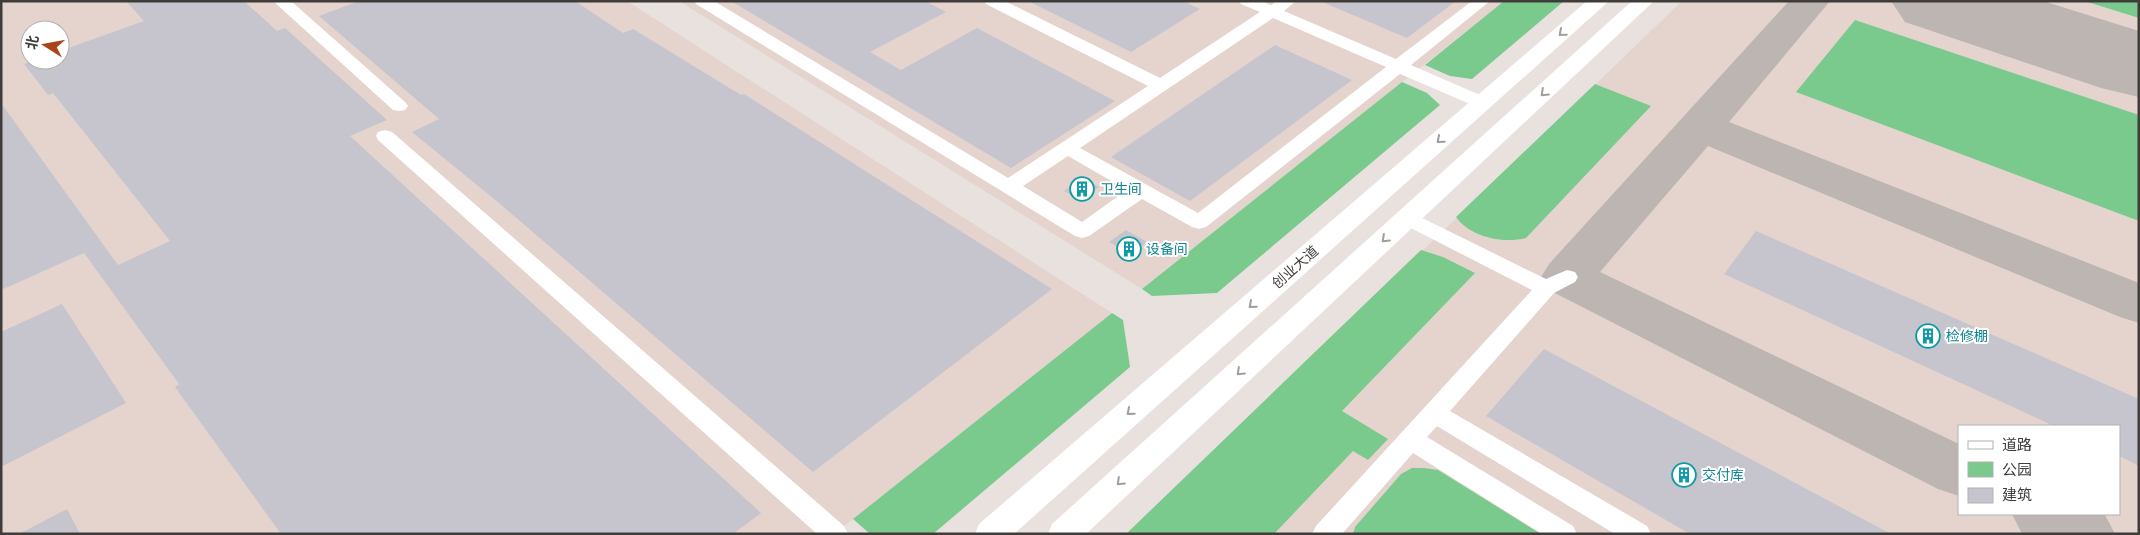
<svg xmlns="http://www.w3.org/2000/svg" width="2140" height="535" font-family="'Sofia Sans Condensed','Noto Sans SC',sans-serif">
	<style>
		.built { fill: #e4d4cd; fill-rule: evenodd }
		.green { fill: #7aca8d }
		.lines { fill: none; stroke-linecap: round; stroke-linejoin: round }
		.taxiway { fill: #bcb5b2; fill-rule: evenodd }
		.runway { fill: #bcb5b2; fill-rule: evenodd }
		.building { fill: #c6c5cd }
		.minor { fill: #fff; fill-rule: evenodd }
		.major { fill: #fff; fill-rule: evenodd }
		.oneway { stroke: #9f9e9c }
		.labels { text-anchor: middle; stroke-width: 4; stroke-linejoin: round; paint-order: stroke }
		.culture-label { font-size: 14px; fill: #0d838f; stroke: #fff; text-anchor: start }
		.street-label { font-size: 14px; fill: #3f3c3a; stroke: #fff }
	</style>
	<rect width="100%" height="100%" fill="#e9e1de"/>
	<path class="built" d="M 1,1 L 627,1 L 1112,313 L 834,534 L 1,534 ZM 30,30 L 60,30 L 60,60 L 30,60 Z
		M 679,1 L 1504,1 L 1142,289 Z
		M 1682,1 L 2083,1 L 2139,18 L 2139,534 L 1222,534 L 1316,353 ZM 1959,426 L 2119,426 L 2119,514 L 1959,514 Z"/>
	<path class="green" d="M 1504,1 L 1564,1 L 1472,79 L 1450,76 L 1425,65 Z
		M 2084,1 L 2139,1 L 2139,18 Z
		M 1855,20 L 2139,115 L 2139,221 L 1796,92 Z
		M 1402,82 L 1427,93 L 1440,105 L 1217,293 L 1152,296 L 1142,289 Z
		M 1595,84 L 1651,106 L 1526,238 C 1503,244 1470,237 1456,217 Z
		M 1421,250 L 1443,257 L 1475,273 L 1342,411 L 1388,439 L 1368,460 L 1353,451 L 1274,534 L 1126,534 Z
		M 1112,313 L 1123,320 L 1130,367 L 933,534 L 870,534 L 853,519 Z
		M 1412,468 L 1424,468 L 1438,470 L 1541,534 L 1353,534 L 1355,527 L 1401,474 Z"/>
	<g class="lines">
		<path class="taxiway" d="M 1789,1 L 1830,1 L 1729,122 L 2139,283 L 2139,323 L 2120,317 L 1708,146 L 1600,272 L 1959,444 L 1959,496 L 1938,489 L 1549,290 L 1541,277 L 1549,264 Z
			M 2012,514 L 2103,514 L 2105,515 L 2115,534 L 2023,534 L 2021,532 Z"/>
		<path class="runway" d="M 1891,1 L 2043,1 L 2139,31 L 2139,97 L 2101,88 L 1905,22 Z"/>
	</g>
	<path class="building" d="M 126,1 L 244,1 L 277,31 L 285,28 L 387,120 L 350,136 L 761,513 L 733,534 L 281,534 L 175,387 L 179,384 L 84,253 L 1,290 L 1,103 L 118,265 L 170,241 L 53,93 L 48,95 L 24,64 L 36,60 L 60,60 L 60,51 L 144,21 Z
		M 359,1 L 575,1 L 623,33 L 633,29 L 741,95 L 744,94 L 1052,289 L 813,472 L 499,203 L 412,132 L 439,119 L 319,16 Z
		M 731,1 L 925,1 L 946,12 L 870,52 L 901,70 L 977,28 L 1115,101 L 1011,168 Z
		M 1028,1 L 1183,1 L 1200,9 L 1131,52 Z
		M 1320,1 L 1456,1 L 1407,38 Z
		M 1275,45 L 1352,80 L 1190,201 L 1111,157 Z
		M 1084,178 L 1099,187 L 1080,200 L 1064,191 Z
		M 1126,230 L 1147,242 L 1131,255 L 1109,242 Z
		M 1756,231 L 2139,399 L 2139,466 L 2119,456 L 2119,426 L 2054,426 L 1724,274 Z
		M 62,304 L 126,403 L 1,467 L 1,332 Z
		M 1544,349 L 1891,534 L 1690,534 L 1486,416 Z
		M 67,509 L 80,534 L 19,534 Z"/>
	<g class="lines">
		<path class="minor" d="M 273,1 L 291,1 L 405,102 L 408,106 L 405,110 L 399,111 L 393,110 Z
			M 694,1 L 714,1 L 1008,178 L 1148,86 L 986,4 L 984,1 L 1005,1 L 1160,78 L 1260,12 L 1241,4 L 1239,1 L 1261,1 L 1271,5 L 1277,1 L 1296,1 L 1284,11 L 1396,59 L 1472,1 L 1490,1 L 1411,65 L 1489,99 L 1492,103 L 1489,107 L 1483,108 L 1477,107 L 1400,74 L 1206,227 L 1199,229 L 1192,227 L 1142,199 L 1089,236 L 1082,238 L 1075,236 L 696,4 ZM 1273,18 L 1386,67 L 1198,213 L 1080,148 ZM 1068,156 L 1127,190 L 1082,222 L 1023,186 Z
			M 385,130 L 392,132 L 844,526 L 848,534 L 817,534 L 378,140 L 376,136 L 378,132 Z
			M 1408,211 L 1546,279 L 1567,270 L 1575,272 L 1578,277 L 1575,282 L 1554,293 L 1450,411 L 1647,526 L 1651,534 L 1615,534 L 1437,426 L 1427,437 L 1573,526 L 1577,534 L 1542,534 L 1413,453 L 1342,534 L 1312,534 L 1316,526 L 1532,290 L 1401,223 L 1398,218 L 1401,213 Z"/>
		<path class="major" d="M 1587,1 L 1609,1 L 1014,534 L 975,534 L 979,524 Z
			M 1632,1 L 1654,1 L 1086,534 L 1048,534 L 1052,524 Z"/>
	</g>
	<defs><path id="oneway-chevron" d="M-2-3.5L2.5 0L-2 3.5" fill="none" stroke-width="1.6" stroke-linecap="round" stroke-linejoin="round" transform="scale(1.25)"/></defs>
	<g class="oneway">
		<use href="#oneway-chevron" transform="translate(1562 33) rotate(139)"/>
		<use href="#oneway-chevron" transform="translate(1544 93) rotate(137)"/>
		<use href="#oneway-chevron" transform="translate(1440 140) rotate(139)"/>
		<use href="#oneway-chevron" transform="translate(1385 239) rotate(137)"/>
		<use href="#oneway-chevron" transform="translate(1252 305) rotate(139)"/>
		<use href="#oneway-chevron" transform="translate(1240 372) rotate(137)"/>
		<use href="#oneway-chevron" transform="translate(1130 412) rotate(139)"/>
		<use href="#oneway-chevron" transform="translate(1120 482) rotate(137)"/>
	</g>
	<defs>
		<g id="building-ring" transform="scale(1.25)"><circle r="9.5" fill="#fff" stroke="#0f9aa8" stroke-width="1.5"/><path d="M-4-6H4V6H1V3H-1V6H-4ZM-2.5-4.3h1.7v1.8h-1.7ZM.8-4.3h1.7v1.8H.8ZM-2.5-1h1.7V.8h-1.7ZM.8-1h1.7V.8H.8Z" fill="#0f9aa8"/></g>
	</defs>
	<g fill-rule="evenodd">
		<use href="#building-ring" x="1082" y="189"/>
		<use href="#building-ring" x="1129" y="249"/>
		<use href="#building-ring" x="1928" y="336"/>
		<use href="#building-ring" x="1684" y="475"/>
	</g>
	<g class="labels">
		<g class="culture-label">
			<text x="1100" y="194">卫生间</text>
			<text x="1146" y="254">设备间</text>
			<text x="1946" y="341">检修棚</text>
			<text x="1702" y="480">交付库</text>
		</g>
		<g class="street-label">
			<text transform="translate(1295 267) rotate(-41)" y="5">创业大道</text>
		</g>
	</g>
	<rect width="2140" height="535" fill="none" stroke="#3f3c3a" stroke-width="5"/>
	<rect x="1958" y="425" width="162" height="90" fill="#ffffff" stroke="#b2b1b0"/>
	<rect x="1968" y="441" width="25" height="8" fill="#ffffff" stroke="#b2b1b0"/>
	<text x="2002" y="450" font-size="15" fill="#3f3c3a">道路</text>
	<rect x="1968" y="462" width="25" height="15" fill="#7aca8d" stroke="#b2b1b0"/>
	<text x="2002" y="475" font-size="15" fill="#3f3c3a">公园</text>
	<rect x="1968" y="488" width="25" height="15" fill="#c6c5cd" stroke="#b2b1b0"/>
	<text x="2002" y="500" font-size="15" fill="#3f3c3a">建筑</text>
	<g transform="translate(45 45) rotate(281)"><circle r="24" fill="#ffffff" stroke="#b2b1b0"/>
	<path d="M0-4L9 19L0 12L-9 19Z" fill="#aa441b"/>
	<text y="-8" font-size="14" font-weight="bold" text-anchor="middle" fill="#3f3c3a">北</text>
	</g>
</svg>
